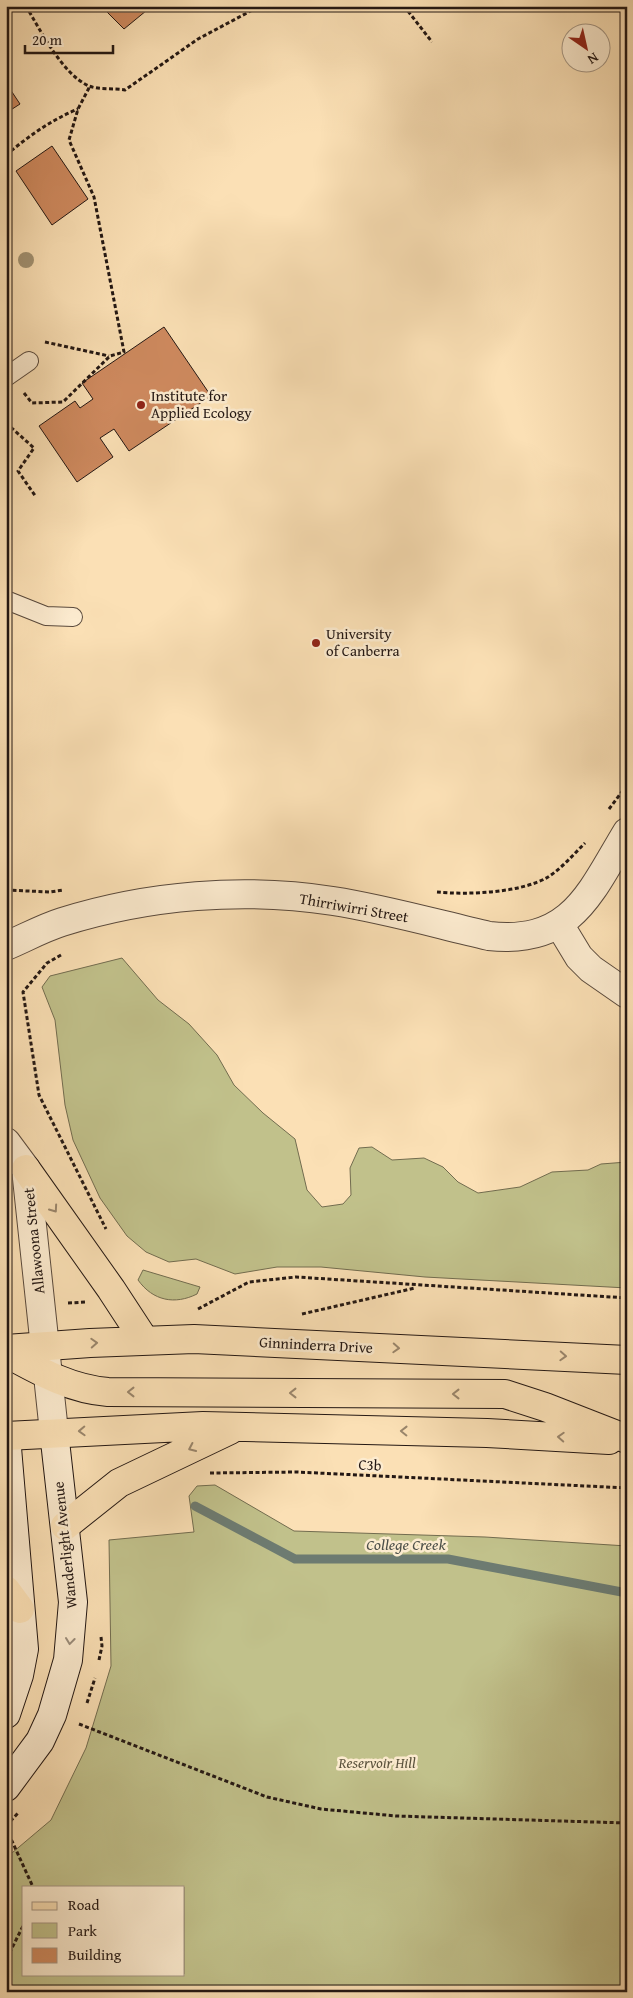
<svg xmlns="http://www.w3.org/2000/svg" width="633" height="1998" font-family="'Gentium Book Plus',serif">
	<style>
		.green { fill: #c1c18b; stroke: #726c4f; fill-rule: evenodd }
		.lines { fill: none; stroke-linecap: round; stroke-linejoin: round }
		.stream { stroke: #6d7b71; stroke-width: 9 }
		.building { fill: #cf8a5f; stroke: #231713 }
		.lane-casing { stroke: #59493c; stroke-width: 20 }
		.street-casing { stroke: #59493c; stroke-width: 30 }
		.secondary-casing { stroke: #231713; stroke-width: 30 }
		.primary-casing { stroke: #231713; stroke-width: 30 }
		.path { stroke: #231713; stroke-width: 3; stroke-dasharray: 4 2.5; stroke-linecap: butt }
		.lane { stroke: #fcebcf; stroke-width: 18 }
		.street { stroke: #fcebcf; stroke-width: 28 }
		.secondary { stroke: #fcebcf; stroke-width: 28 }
		.primary { stroke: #fbe0b5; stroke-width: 28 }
		.tree { fill: #a29273 }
		.oneway { stroke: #9a866c }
		.oneway2 { stroke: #9a8c7a }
		.poi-dot { fill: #8f2418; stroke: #fcebcf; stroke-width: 2 }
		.labels { text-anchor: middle; stroke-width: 5; stroke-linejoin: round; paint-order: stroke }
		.poi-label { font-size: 15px; fill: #231713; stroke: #fcebcf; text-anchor: start }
		.street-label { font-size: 15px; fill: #231713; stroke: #fcebcf }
		.park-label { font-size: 15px; font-style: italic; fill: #5a523d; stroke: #fcebcf }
		.water-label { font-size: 16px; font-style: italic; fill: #4e514a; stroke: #fcebcf }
	</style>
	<rect width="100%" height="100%" fill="#fbe0b5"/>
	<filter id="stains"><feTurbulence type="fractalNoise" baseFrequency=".004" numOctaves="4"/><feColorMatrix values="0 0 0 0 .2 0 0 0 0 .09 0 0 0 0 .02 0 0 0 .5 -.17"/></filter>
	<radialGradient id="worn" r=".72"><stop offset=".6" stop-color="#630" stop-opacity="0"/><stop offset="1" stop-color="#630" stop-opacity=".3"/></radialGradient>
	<path class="green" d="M 122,958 L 158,1000 L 189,1024 L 217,1055 L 234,1085 L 263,1113 L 295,1139 L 307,1190 L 322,1207 L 343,1204 L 351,1195 L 350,1168 L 359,1148 L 372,1147 L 392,1160 L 424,1158 L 443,1167 L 458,1182 L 478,1193 L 520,1187 L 552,1172 L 588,1170 L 601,1164 L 627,1162 L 627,1288 L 425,1277 L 321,1267 L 277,1267 L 235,1274 L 196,1259 L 169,1262 L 146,1252 L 127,1236 L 100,1198 L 73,1140 L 65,1105 L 55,1020 L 42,987 L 50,976 Z
		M 143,1270 L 200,1287 L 197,1294 C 175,1305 153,1301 138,1280 Z
		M 215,1485 L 294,1531 L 485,1537 L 627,1546 L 627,1992 L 6,1992 L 6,1858 L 51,1820 L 86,1748 L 111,1666 L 109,1540 L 194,1532 L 189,1496 L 197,1486 ZM 24,1887 L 184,1887 L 184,1974 L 24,1974 Z"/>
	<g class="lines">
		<path class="stream" d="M 195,1506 L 295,1559 L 448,1559 L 627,1593"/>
	</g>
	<path class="building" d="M 101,6 L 152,6 L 124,29 Z
		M 6,83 L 20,104 L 6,113 Z
		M 52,146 L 88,199 L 52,225 L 16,171 Z
		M 164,327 L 211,396 L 129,451 L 114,429 L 100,438 L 113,457 L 77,482 L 39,426 L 75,401 L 80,408 L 93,399 L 82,383 Z"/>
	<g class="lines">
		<g class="lane-casing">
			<path id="lane" d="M 6,377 L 29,361
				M 6,600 L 46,616 L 73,617"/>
		</g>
		<g class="street-casing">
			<path id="street" d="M 559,924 L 579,957 L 591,969 L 627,994
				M 6,946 C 25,938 43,928 62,922 C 148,895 244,887 333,901 C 385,909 437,924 489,936 C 572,945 590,893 627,832
				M 6,1142 L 26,1169 L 54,1432"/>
		</g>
		<g class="secondary-casing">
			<path id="secondary" d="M 6,1714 L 19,1675 L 24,1649 L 6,1436
				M 6,1787 L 40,1741 L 52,1715 L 68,1660 L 73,1602 L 54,1432"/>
		</g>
		<g class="primary-casing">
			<path id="primary" d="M 26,1169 L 111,1289 L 145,1341
				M 6,1349 L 90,1343 L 194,1339 L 627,1360
				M 6,1353 C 39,1371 70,1389 108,1392 L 505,1394 L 545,1407 L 627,1439
				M 6,1436 L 203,1426 L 487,1433 L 609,1440
				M 65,1526 L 119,1483 L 230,1430
				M 6,1590 L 20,1609"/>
		</g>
		<path class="path" d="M 26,6 C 40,30 63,75 89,86 C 99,90 114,88 125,90 L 198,39 L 260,6
			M 404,6 L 432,42
			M 6,155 C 29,136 51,120 78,109
			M 45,342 L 109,356
			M 24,393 L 32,403 L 63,402 L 110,356 L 124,352 L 94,197 L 69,140 L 78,109 L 90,86
			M 6,423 L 34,448 L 18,471 L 36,497
			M 609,809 L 627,785
			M 6,890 L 50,892 L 63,890
			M 437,892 C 468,895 521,893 548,877 C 562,868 573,855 585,843
			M 61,955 L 47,963 L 23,992 L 39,1095 L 106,1229
			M 68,1303 L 86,1302
			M 198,1309 L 249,1282 L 296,1277 L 627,1298
			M 302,1314 L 415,1288
			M 210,1473 L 297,1472 L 627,1488
			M 99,1660 L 102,1646 L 101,1637
			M 87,1703 L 95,1678
			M 79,1724 L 267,1797 L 321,1809 L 396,1816 L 627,1823
			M 6,1826 L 18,1813
			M 6,1828 L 33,1887
			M 6,1972 L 8,1956 L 24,1924"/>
		<use href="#lane" class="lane"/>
		<use href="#street" class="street"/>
		<use href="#secondary" class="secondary"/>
		<use href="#primary" class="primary"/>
	</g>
	<circle class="tree" cx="26" cy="260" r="8"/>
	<defs><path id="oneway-chevron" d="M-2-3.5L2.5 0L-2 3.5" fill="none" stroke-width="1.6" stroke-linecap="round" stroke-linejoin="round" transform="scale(1.25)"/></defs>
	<g class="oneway">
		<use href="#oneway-chevron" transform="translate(54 1209) rotate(55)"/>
		<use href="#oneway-chevron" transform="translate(94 1343) rotate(-3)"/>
		<use href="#oneway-chevron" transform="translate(396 1348) rotate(3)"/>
		<use href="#oneway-chevron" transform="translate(563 1356) rotate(3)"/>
		<use href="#oneway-chevron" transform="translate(131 1392) rotate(-180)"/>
		<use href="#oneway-chevron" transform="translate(293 1393) rotate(-180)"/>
		<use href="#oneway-chevron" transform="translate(456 1394) rotate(-180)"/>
		<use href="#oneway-chevron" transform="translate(82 1431) rotate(178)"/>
		<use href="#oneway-chevron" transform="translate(404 1431) rotate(-179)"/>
		<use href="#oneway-chevron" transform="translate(561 1437) rotate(-177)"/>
		<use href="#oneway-chevron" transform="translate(192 1448) rotate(155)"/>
	</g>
	<use class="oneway2" href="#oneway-chevron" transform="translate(70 1641) rotate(97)"/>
	<g class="poi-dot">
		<circle cx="141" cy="405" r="5"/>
		<circle cx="316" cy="643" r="5"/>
	</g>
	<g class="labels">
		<g class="poi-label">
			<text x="151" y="401">Institute for<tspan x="151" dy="17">Applied Ecology</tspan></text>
			<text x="326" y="639">University<tspan x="326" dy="17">of Canberra</tspan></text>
		</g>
		<g class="street-label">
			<text transform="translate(354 908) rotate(10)" y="5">Thirriwirri Street</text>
			<text transform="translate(34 1241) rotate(-96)" y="5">Allawoona Street</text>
			<text transform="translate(316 1345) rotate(3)" y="5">Ginninderra Drive</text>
			<text transform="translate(370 1465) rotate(3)" y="5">C3b</text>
			<text transform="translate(65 1545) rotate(-96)" y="5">Wanderlight Avenue</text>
		</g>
		<g class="park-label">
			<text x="377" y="1768">Reservoir Hill</text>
		</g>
		<g class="water-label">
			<text x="406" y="1550">College Creek</text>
		</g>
	</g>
	<rect width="633" height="1998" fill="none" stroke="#fbe0b5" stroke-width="25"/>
	<rect x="8" y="8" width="618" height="1983" fill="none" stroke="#231713" stroke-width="2.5"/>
	<rect x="12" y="12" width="608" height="1973" fill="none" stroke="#231713"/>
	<rect x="22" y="1886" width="162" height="90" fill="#fcebcf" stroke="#a59684"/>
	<rect x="32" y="1902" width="25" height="8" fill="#fbe0b5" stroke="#a59684"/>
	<text x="68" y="1910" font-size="15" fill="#231713">Road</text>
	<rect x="32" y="1923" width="25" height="15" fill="#c1c18b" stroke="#a59684"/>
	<text x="68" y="1936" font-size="15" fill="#231713">Park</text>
	<rect x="32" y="1948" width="25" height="15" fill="#cf8a5f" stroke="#a59684"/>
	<text x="68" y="1960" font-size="15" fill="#231713">Building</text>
	<g transform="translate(586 48) rotate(146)"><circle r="24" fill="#fcebcf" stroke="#a59684"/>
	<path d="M0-4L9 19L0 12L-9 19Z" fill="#8f2418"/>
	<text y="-8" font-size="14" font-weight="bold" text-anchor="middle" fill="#231713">N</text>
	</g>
	<path d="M25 45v8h88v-8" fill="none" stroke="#231713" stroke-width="2.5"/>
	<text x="32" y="45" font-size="15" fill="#231713" stroke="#fcebcf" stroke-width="4" paint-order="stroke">20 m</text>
	<rect width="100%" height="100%" filter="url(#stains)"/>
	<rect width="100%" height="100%" fill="url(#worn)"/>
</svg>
